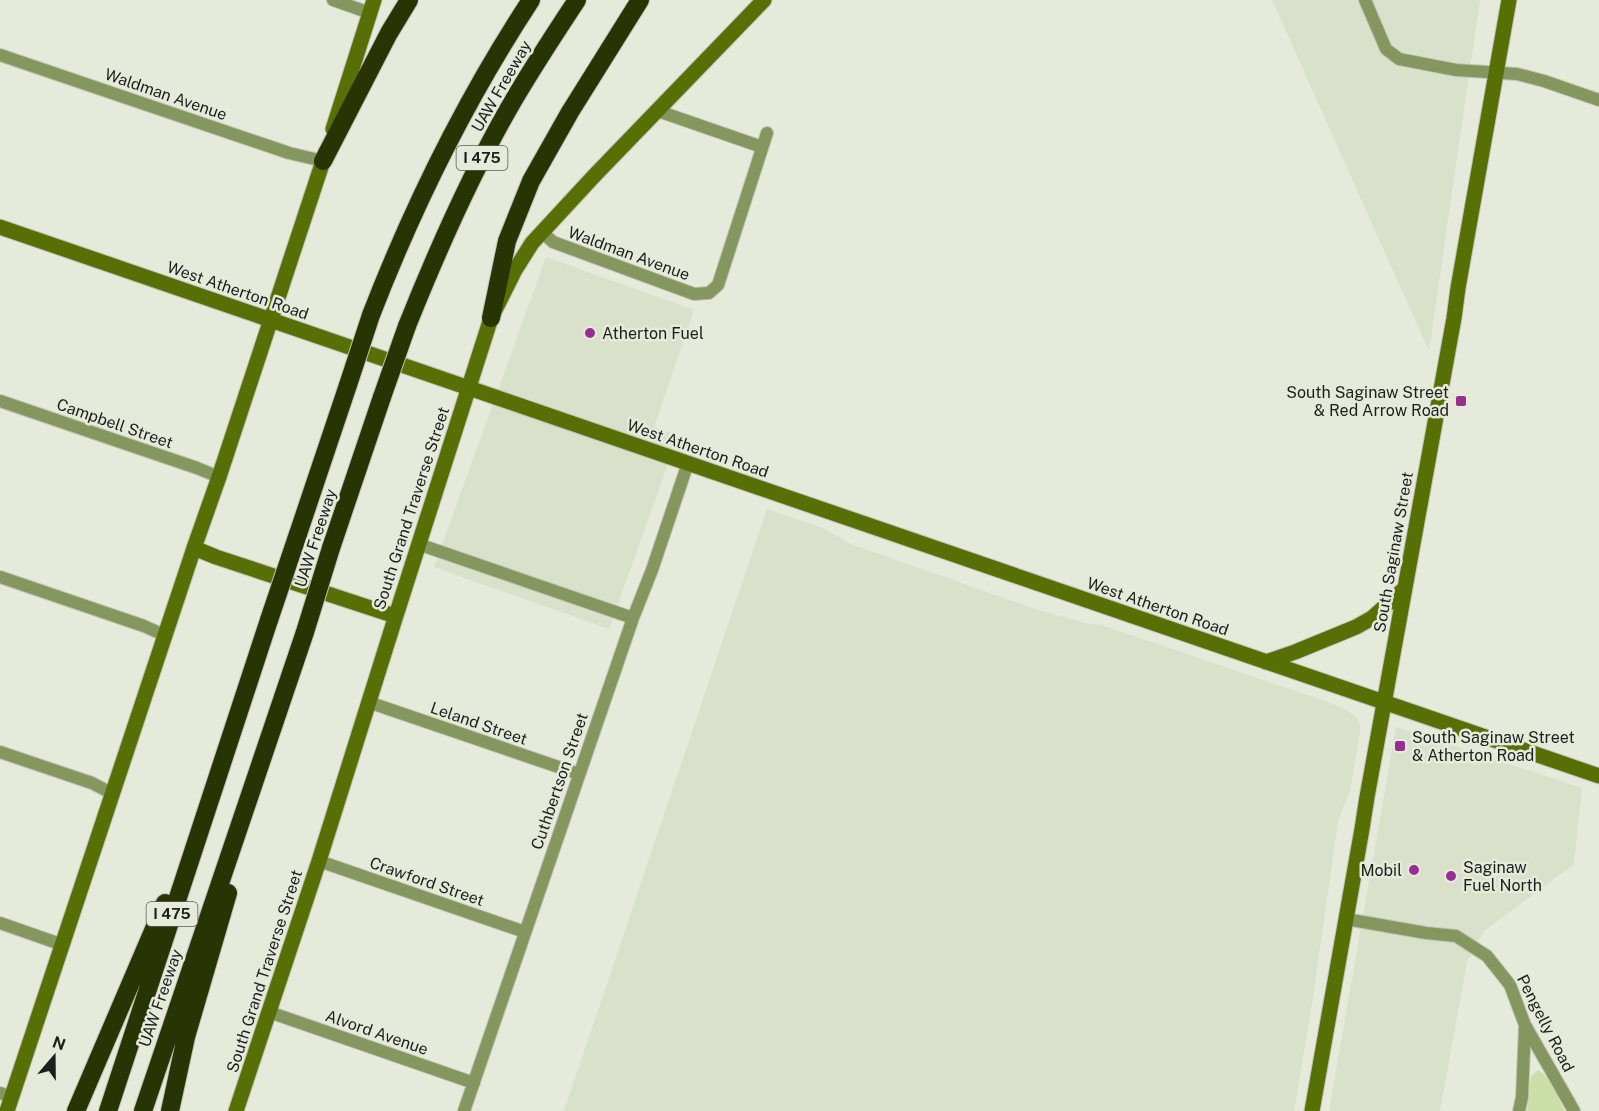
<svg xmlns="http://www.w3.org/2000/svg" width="1599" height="1111" font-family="'Public Sans',sans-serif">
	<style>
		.built { fill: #d9e1cb }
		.green { fill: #cddfa8 }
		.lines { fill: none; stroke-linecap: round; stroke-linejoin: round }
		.street-casing { stroke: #c1c5b8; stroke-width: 14 }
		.secondary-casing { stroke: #c1c5b8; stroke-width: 17 }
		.highway-casing { stroke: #c1c5b8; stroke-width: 20 }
		.street { stroke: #85975f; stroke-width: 12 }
		.secondary { stroke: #586f05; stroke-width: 15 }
		.highway { stroke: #283403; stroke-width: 18 }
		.highway-bridge-casing { stroke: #c1c5b8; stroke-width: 20; stroke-linecap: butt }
		.highway-bridge { stroke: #283403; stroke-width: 18 }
		.poi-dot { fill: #972f92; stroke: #e5eadb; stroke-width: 2 }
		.labels { text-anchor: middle; stroke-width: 5; stroke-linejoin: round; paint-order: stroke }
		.shield { fill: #e5eadb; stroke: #595c54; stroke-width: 1.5 }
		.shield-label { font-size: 15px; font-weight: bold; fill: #1d1f1a }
		.street-label { font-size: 16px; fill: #1d1f1a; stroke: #e5eadb }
		.poi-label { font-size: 16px; fill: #1d1f1a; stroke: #e5eadb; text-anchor: start }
	</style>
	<rect width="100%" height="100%" fill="#e5eadb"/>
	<path class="built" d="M 1272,0 L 1480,0 L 1429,351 Z
		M 546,257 L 694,310 L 654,427 L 678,436 L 609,629 L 434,567 Z
		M 767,509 L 823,528 L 851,544 L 1038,610 L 1090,624 L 1102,625 L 1325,701 L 1345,709 L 1356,717 L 1360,725 L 1360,734 L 1350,790 L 1338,821 L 1311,1011 L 1294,1111 L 564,1111 Z
		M 1396,727 L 1582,788 L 1574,864 L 1484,931 L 1467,962 L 1440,1111 L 1329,1111 Z"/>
	<path class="green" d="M 1538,1070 C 1551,1078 1558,1098 1565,1111 L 1527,1111 L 1531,1076 Z"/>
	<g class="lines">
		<g class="street-casing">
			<path id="street" d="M 333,0 L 370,13
				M 1365,0 L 1386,49 L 1399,59 L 1456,70 L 1517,74 L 1544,81 L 1599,100
				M 0,55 L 289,153 L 323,161
				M 658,111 L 762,147
				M 542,232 L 553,242 L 694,294 L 709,293 L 718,285 L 767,133
				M 0,401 L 197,468 L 219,477
				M 418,544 L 633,618
				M 0,577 L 144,626 L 166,636
				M 368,702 L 579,774
				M 0,752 L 92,783 L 113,794
				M 319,861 L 525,932
				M 1346,919 L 1426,933 L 1456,936 L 1487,956 L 1510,985 L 1525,1025 L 1574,1111
				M 0,923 L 63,945
				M 269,1012 L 474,1083
				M 0,1093 L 12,1097
				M 464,1111 L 633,618 L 652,570 L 688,463
				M 1519,1111 L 1522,1097 L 1525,1026"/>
		</g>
		<g class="secondary-casing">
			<path id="secondary" d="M 333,129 L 374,0
				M 0,227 L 1599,776
				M 194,548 L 216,557 L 395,616
				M 1266,662 L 1295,652 L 1356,627 L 1372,618 L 1404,589
				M 7,1111 L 194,548 L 219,477 L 326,152
				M 236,1111 L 319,861 L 393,625 L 491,318 L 515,270 L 532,243 L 594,176 L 764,0
				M 1312,1111 L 1362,829 L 1367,797 L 1454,318 L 1458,288 L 1509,0"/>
		</g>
		<g class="highway-casing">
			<path id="highway" d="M 323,161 L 389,33 L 409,0
				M 371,315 C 414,204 466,99 531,0
				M 491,318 L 507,241 L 531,181 L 570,112 L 640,0
				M 407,326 C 437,251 469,178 509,108 C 530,71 554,35 577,0
				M 298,534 L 348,385
				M 331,548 L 382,397
				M 76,1111 L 165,903
				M 108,1111 L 269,620
				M 143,1111 L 305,632
				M 170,1111 L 186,1037 L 228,893"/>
		</g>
		<use href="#street" class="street"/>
		<use href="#secondary" class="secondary"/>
		<use href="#highway" class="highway"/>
		<g class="highway-bridge-casing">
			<path id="highway-bridge" d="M 348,385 L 371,315
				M 382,397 L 407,326
				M 269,620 L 298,534
				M 305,632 L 331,548"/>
		</g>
		<use href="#highway-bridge" class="highway-bridge"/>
	</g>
	<g class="poi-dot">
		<circle cx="590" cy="333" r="6"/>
		<rect x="1455" y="395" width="12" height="12" rx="3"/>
		<rect x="1394" y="740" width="12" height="12" rx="3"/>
		<circle cx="1414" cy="870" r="6"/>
		<circle cx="1451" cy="876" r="6"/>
	</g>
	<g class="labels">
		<g class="shield">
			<rect x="456.5" y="146" width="51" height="24" rx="4.5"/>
			<rect x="146.5" y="902" width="51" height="24" rx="4.5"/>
		</g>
		<g class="shield-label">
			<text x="482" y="163">I 475</text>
			<text x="172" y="919">I 475</text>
		</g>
		<g class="street-label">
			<text transform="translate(501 86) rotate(-60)" y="6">UAW Freeway</text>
			<text transform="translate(166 94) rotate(19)" y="6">Waldman Avenue</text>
			<text transform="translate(629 253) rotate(20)" y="6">Waldman Avenue</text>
			<text transform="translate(238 290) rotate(19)" y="6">West Atherton Road</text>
			<text transform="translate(115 423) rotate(19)" y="6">Campbell Street</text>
			<text transform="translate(698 448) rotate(19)" y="6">West Atherton Road</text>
			<text transform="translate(411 508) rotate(-72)" y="6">South Grand Traverse Street</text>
			<text transform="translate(315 538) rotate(-72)" y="6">UAW Freeway</text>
			<text transform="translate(1393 552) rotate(-80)" y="6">South Saginaw Street</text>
			<text transform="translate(1158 606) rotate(19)" y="6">West Atherton Road</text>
			<text transform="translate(479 723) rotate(19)" y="6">Leland Street</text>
			<text transform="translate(559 781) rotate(-71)" y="6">Cuthbertson Street</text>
			<text transform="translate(427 881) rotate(19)" y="6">Crawford Street</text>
			<text transform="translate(264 971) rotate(-72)" y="6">South Grand Traverse Street</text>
			<text transform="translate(160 998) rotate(-71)" y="6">UAW Freeway</text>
			<text transform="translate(1546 1023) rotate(63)" y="6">Pengelly Road</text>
			<text transform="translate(377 1032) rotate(19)" y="6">Alvord Avenue</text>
		</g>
		<g class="poi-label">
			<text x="602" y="339">Atherton Fuel</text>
			<text x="1449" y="398" text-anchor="end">South Saginaw Street<tspan x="1449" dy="18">&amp; Red Arrow Road</tspan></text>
			<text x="1412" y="743">South Saginaw Street<tspan x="1412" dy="18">&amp; Atherton Road</tspan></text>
			<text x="1463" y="873">Saginaw<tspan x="1463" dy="18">Fuel North</tspan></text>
			<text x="1402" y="876" text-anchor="end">Mobil</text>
		</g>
	</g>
	<g transform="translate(54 1057) rotate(20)" stroke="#e5eadb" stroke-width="4.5" paint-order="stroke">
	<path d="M0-4.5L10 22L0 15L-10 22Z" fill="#1d1f1a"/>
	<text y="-9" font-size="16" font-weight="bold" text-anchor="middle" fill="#1d1f1a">N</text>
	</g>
</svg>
